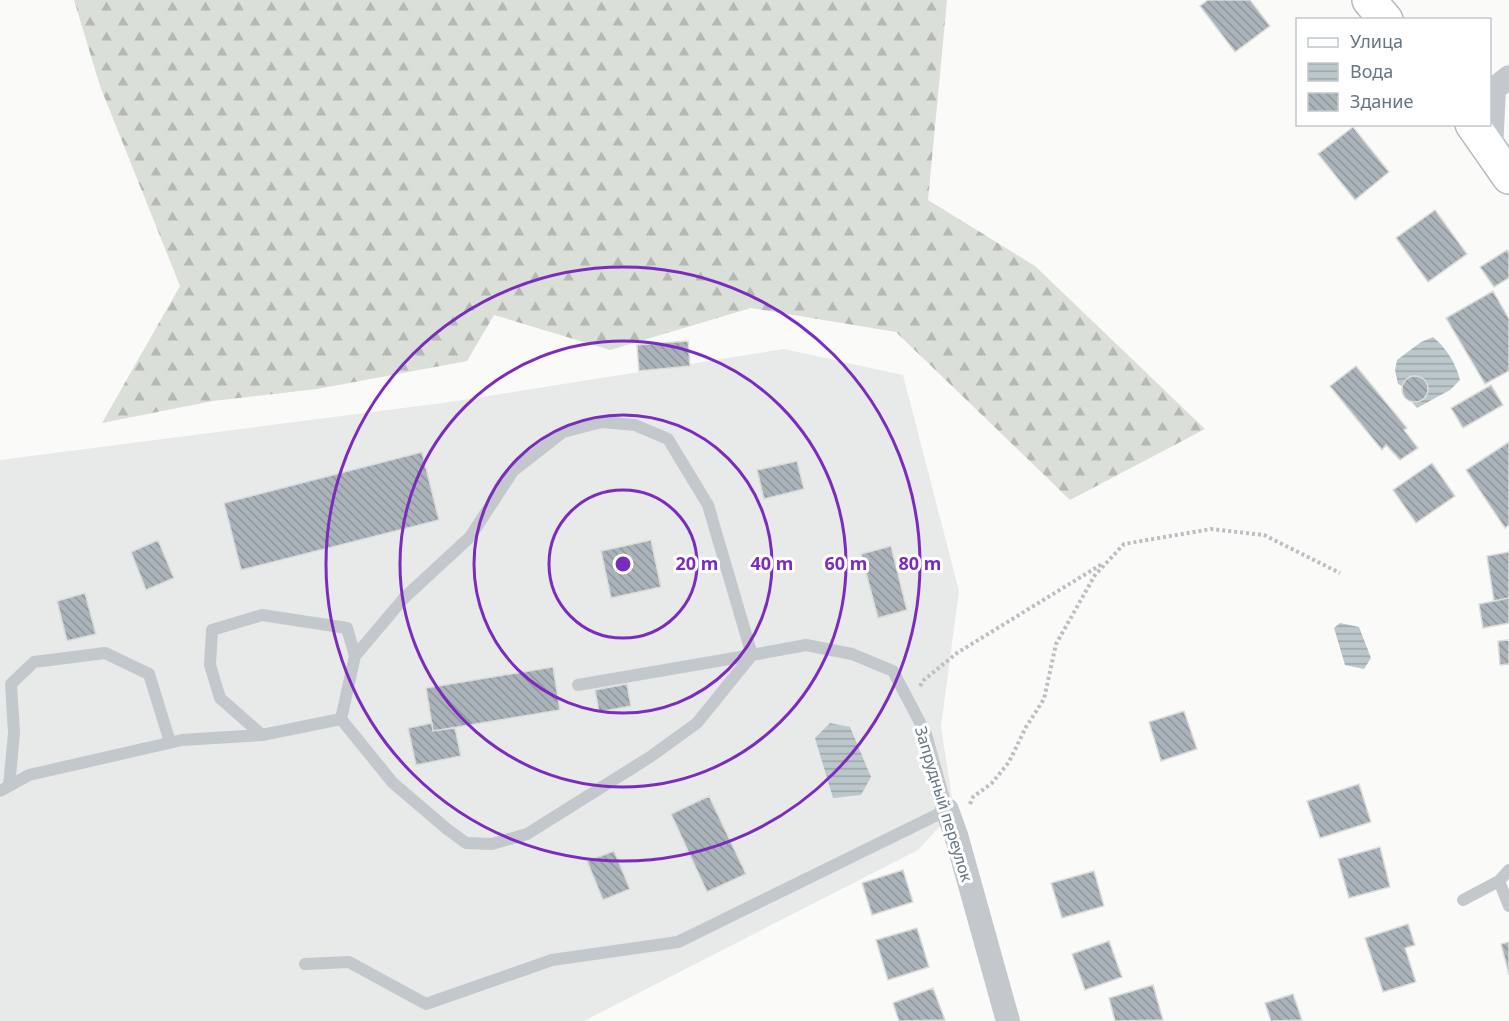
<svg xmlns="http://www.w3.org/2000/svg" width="1509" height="1021" font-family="'Noto Sans',sans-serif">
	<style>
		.built { fill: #e8e9e9 }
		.forest { fill: url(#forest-firs) }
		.water { fill: url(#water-rules) }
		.building { fill: url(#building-back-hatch); stroke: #dcdcda; stroke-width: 1.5 }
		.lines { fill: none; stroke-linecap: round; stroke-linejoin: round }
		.primary-casing { stroke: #b5babe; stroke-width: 36 }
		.path { stroke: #bbbfc2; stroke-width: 4; stroke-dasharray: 3 3; stroke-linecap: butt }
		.service { stroke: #c3c8cc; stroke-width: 12 }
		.minor { stroke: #c3c8cc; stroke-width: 24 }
		.primary { stroke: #fff; stroke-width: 33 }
		.ring { fill: none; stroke: #7b2cbf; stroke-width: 3 }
		.labels { text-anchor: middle; stroke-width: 6; stroke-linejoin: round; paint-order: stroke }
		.street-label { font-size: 16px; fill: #657683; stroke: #fff }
		.centre { fill: #7b2cbf; stroke: #fff; stroke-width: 3 }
		.ring-label { font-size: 18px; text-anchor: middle; font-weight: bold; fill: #7b2cbf; stroke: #fff; stroke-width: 6; stroke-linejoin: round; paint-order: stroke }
	</style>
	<defs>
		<pattern id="forest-firs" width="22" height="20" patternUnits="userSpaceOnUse" patternTransform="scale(1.5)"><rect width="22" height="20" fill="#dadfd7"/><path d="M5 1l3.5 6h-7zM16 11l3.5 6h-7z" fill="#b4b9b4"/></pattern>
		<pattern id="water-rules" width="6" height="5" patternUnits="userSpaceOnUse" patternTransform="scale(1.5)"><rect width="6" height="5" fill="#bbc7cb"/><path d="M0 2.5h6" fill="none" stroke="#9ca6aa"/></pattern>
		<pattern id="building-back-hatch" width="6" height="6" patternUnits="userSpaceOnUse" patternTransform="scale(1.5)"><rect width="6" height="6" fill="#aab3b9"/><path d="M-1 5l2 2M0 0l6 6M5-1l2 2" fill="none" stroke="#8e969c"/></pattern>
	</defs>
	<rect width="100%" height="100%" fill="#fafaf8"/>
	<path class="built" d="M 784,349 L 903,375 L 959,591 L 941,726 L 954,811 L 918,850 L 584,1021 L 0,1021 L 0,460 L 450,402 Z"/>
	<path class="forest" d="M 74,0 L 947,0 L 928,200 L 1035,266 L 1205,429 L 1070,500 L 896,332 L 751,308 L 610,350 L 494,315 L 467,361 L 317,389 L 213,401 L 102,423 L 180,286 L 100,86 Z"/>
	<path class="water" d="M 1433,337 C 1446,348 1456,363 1460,380 L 1450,390 L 1417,408 L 1411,401 C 1436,403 1431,368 1408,378 L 1402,386 L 1398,384 L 1395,370 L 1397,360 L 1421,342 Z
		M 1340,623 L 1359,627 L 1371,658 L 1364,669 L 1345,665 L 1334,628 Z
		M 830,723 L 850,727 L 871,777 L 861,795 L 833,798 L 815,738 Z"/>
	<path class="building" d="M 1208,0 L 1250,0 L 1270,26 L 1235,52 L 1200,6 Z
		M 1353,127 L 1389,172 L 1355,200 L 1318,154 Z
		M 1435,210 L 1467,254 L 1428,282 L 1396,238 Z
		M 1507,250 L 1509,253 L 1509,278 L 1494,287 L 1480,267 Z
		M 1493,291 L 1509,319 L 1509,371 L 1485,384 L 1446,318 Z
		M 688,341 L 690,366 L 639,371 L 637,345 Z
		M 1356,366 L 1407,428 L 1404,430 L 1418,448 L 1400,460 L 1386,445 L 1382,450 L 1330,386 Z
		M1402 389a13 13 0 1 1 26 0a13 13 0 1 1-26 0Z
		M 1491,385 L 1503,405 L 1463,428 L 1451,408 Z
		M 1509,442 L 1509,525 L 1505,528 L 1466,470 Z
		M 422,452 L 439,520 L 241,570 L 224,503 Z
		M 797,461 L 804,489 L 764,499 L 757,470 Z
		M 1432,463 L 1455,496 L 1416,523 L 1393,490 Z
		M 158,540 L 174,578 L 146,590 L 131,552 Z
		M 651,540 L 661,587 L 611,598 L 601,551 Z
		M 891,546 L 907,610 L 878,618 L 861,554 Z
		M 1509,552 L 1509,598 L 1494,601 L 1487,556 Z
		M 85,593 L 96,634 L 67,641 L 57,601 Z
		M 1509,598 L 1509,623 L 1483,628 L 1479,604 Z
		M 1509,640 L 1509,664 L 1500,665 L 1498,641 Z
		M 553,667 L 560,710 L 433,731 L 426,688 Z
		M 627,684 L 631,706 L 599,712 L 595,690 Z
		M 1184,711 L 1197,749 L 1161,761 L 1149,722 Z
		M 432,723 L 433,731 L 455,728 L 461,756 L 416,765 L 408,728 Z
		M 1359,784 L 1371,822 L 1320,838 L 1307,801 Z
		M 709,796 L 746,874 L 707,892 L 671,814 Z
		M 1380,847 L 1390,887 L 1349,898 L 1338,859 Z
		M 614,851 L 630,889 L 603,900 L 587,861 Z
		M 903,870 L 913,902 L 872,915 L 862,883 Z
		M 1094,871 L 1104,906 L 1062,918 L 1051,883 Z
		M 1408,924 L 1415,945 L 1405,948 L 1416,982 L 1383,992 L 1365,938 Z
		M 917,928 L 929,967 L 888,980 L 876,940 Z
		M 1109,941 L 1122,977 L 1085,990 L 1072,954 Z
		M 1509,942 L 1509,975 L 1501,944 Z
		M 1153,985 L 1163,1020 L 1115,1021 L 1109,998 Z
		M 933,988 L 945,1020 L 899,1021 L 893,1003 Z
		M 1293,994 L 1302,1020 L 1271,1021 L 1265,1003 Z"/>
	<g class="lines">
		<g class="primary-casing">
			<path id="primary" d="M 1369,0 L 1386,20
				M 1472,124 L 1509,177"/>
		</g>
		<path class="path" d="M 920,686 L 924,680 L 957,653 L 1102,564
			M 970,804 L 973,797 L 992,783 L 1009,762 L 1026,727 L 1044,699 L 1056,644 L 1095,575 L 1124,544 L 1211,529 L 1264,535 L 1340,573"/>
		<path class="service" d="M 341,719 L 393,783 L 447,829 L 466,843 L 492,844 L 527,834 L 650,757 L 697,723 L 752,655 L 578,685
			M 262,735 L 220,698 L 210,665 L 212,630 L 262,615 L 347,628 L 355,656
			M 9,786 L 14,733 L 11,684 L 34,662 L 105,653 L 149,674 L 170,742
			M 0,791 L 29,775 L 182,740 L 262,735 L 341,719 L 355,656 L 404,598 L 470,537 L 513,471 L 563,432 L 602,422 L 635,425 L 668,439 L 708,505 L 752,655 L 806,645 L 852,654 L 893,671 L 926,734 L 947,810 L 678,942 L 552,960 L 426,1004 L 349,962 L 305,964
			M 1499,881 L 1509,906
			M 1463,900 L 1499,881 L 1509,870"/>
		<path class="minor" d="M 1491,150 L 1494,89 L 1509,77
			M 947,810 L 956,835 L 1008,1021"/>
		<use href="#primary" class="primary"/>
	</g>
	<g class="ring">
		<circle cx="623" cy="564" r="74"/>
		<circle cx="623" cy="564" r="149"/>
		<circle cx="623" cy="564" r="223"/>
		<circle cx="623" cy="564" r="297"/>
	</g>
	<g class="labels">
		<g class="street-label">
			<text transform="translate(944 804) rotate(73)" y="6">Запрудный переулок</text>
		</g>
	</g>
	<circle cx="623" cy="564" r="9" class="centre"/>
	<g class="ring-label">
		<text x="697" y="570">20 m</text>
		<text x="772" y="570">40 m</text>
		<text x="846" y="570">60 m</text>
		<text x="920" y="570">80 m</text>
	</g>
	<rect x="1296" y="18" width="195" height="108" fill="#ffffff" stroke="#c1c8cd" stroke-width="1.5"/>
	<rect x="1308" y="38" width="30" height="9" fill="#ffffff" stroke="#c1c8cd" stroke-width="1.5"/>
	<text x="1350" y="48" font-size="18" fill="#657683">Улица</text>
	<rect x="1308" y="63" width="30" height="18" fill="url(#water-rules)" stroke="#c1c8cd" stroke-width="1.5"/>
	<text x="1350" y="78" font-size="18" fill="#657683">Вода</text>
	<rect x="1308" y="93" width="30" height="18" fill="url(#building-back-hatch)" stroke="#c1c8cd" stroke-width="1.5"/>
	<text x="1350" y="108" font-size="18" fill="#657683">Здание</text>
</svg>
